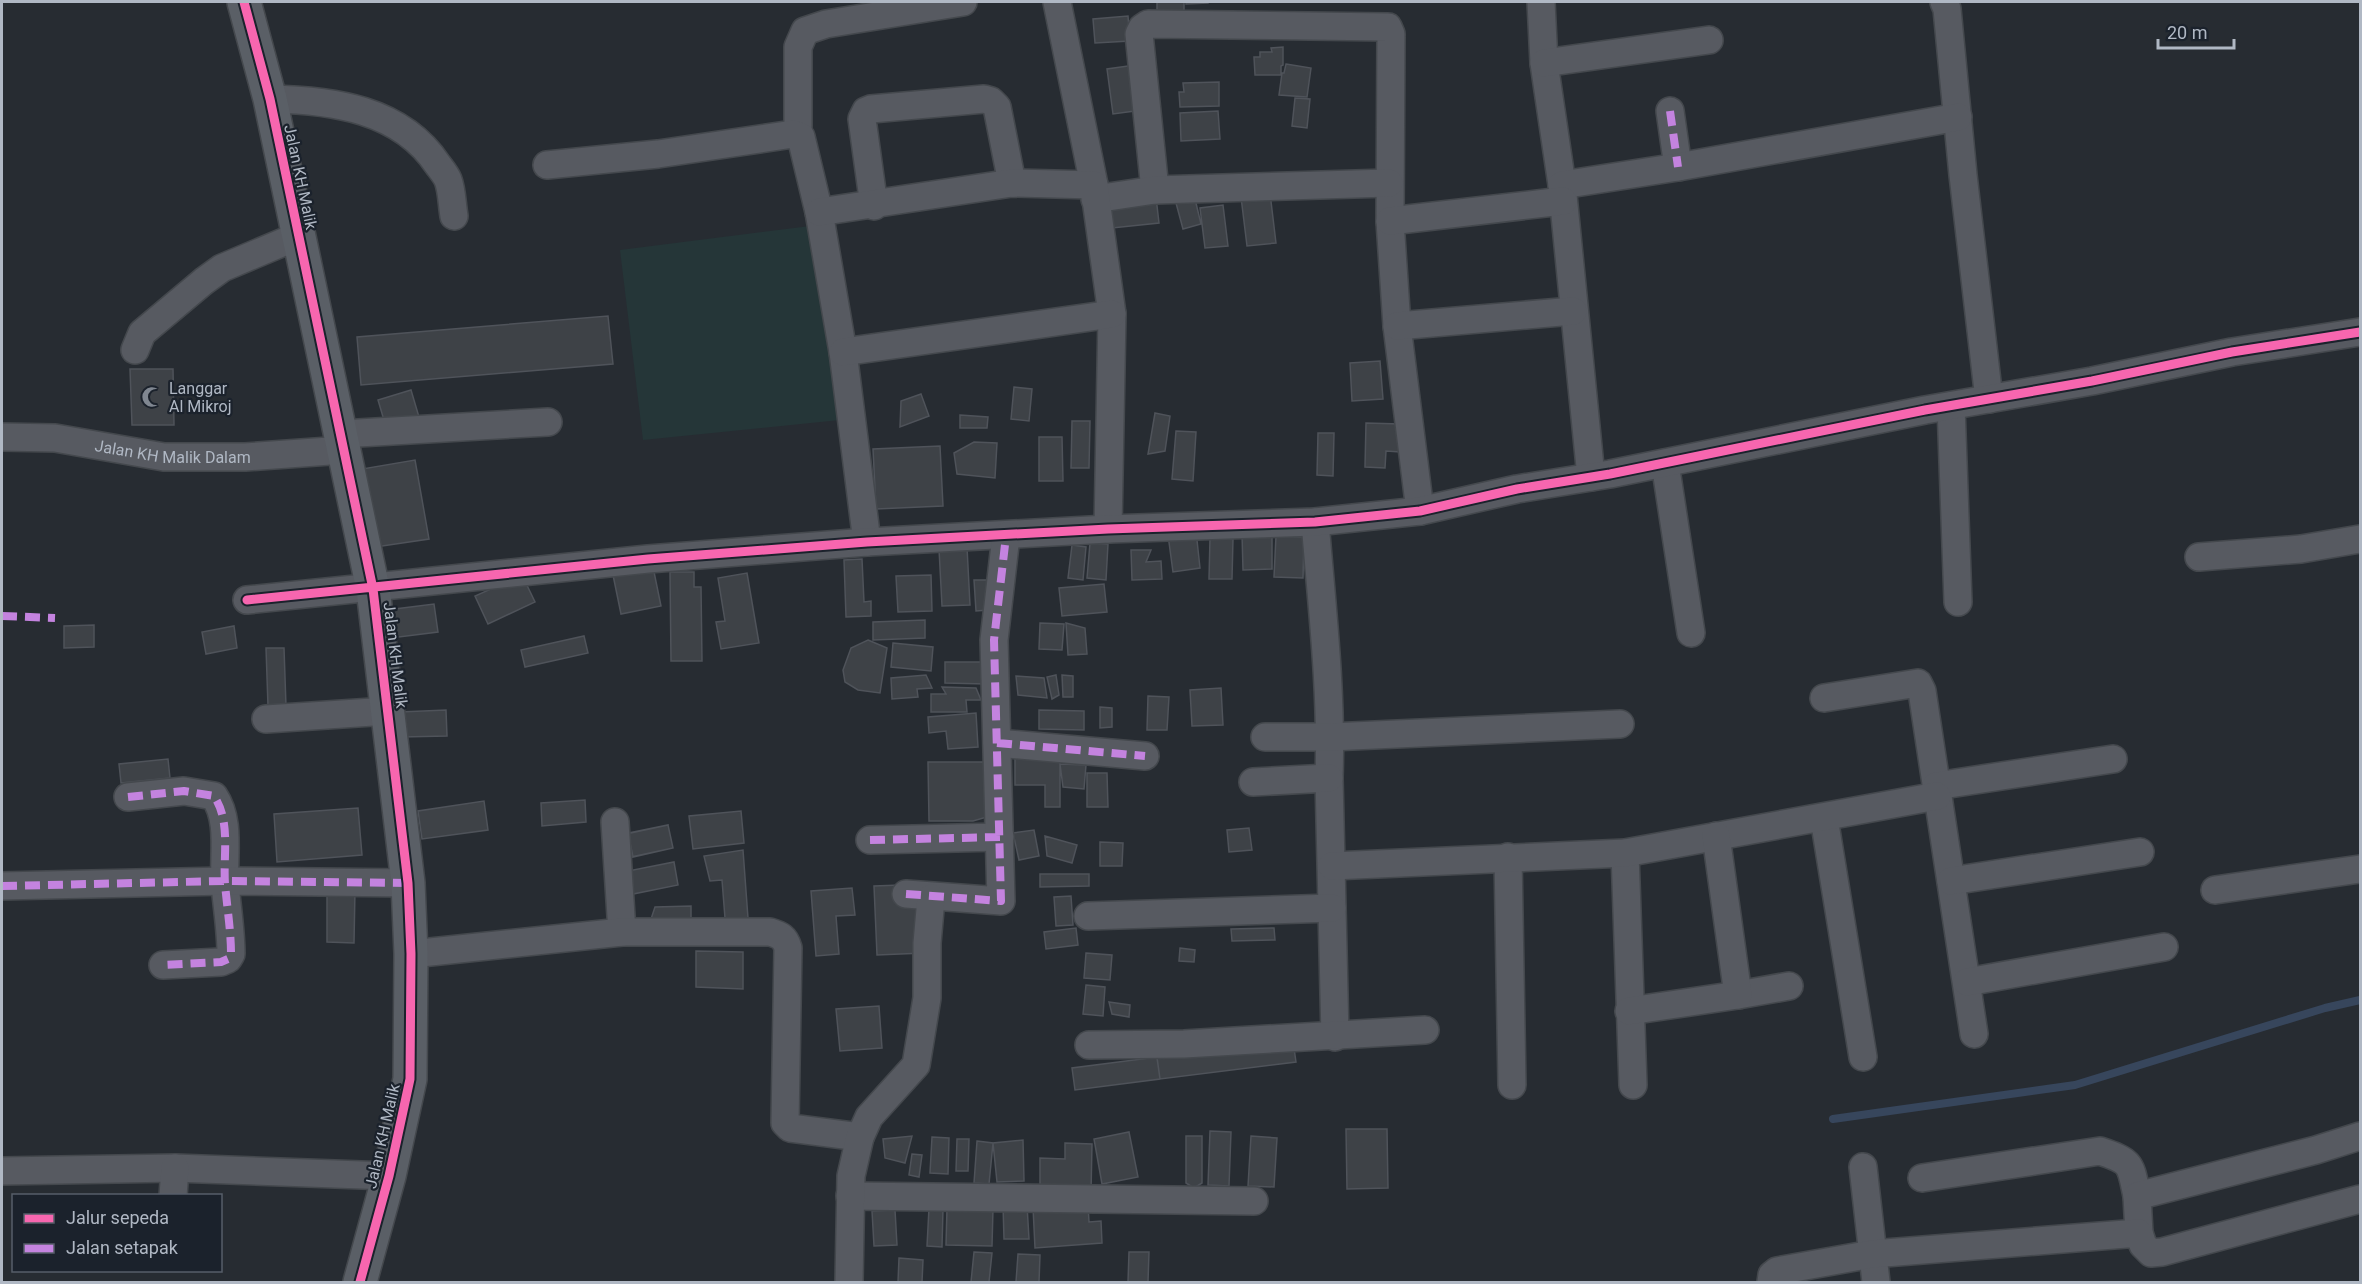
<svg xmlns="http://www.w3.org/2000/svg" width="2362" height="1284" font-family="Roboto,sans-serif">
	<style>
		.green { fill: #253638 }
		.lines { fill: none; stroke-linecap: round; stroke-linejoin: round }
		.stream { stroke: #37465c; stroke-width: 8 }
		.building { fill: #3e4247; stroke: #4f535a; stroke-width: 1.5 }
		.street-casing { stroke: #44484d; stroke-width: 30 }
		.secondary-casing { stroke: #44484d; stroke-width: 36 }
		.street { stroke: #575a61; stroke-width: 27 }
		.secondary { stroke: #5a5f66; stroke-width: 33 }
		.quiet { stroke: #c483df; stroke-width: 8; stroke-dasharray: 15 8; stroke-linecap: butt }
		.cycleway-casing { stroke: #1b222c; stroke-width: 13 }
		.cycleway { stroke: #f766af; stroke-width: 9 }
		.labels { text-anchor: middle; stroke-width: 4.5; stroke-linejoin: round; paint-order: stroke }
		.street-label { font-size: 16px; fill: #b0b8c4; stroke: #1b222c }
		.poi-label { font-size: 16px; fill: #b0b8c4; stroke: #1b222c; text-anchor: start }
	</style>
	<rect width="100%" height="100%" fill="#272c32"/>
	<path class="green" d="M 810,226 L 840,420 L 643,440 L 620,250 Z"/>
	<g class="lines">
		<path class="stream" d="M 1833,1119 L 2075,1085 L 2325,1008 L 2360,1000"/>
	</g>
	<path class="building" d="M 1157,2 L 1184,2 L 1184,16 L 1157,16 Z
		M 1186,2 L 1208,2 L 1208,3 L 1186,4 Z
		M 1128,16 L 1130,41 L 1095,43 L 1093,19 Z
		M 1283,47 L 1283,65 L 1281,66 L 1281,75 L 1255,75 L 1254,57 L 1260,57 L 1260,52 L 1272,52 L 1271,48 Z
		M 1286,64 L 1311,68 L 1307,97 L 1279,95 L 1282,73 L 1284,73 Z
		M 1135,65 L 1142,110 L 1113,114 L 1107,69 Z
		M 1219,82 L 1219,106 L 1180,107 L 1179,92 L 1184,92 L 1183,83 Z
		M 1295,98 L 1310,99 L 1307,128 L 1292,126 Z
		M 1218,111 L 1220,139 L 1181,141 L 1180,113 Z
		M 1270,193 L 1276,243 L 1247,246 L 1241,197 Z
		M 1156,197 L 1159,223 L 1112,228 L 1100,203 Z
		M 1195,199 L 1201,224 L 1183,229 L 1176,203 Z
		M 1223,205 L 1228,246 L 1205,248 L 1200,208 Z
		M 608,316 L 613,364 L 361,385 L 357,337 Z
		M 1380,361 L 1383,399 L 1352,401 L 1350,363 Z
		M 130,369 L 173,369 L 174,425 L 132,425 Z
		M 1014,387 L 1032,389 L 1029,421 L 1011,419 Z
		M 411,390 L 419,417 L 386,427 L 378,400 Z
		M 921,394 L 929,416 L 900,427 L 901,401 Z
		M 1155,413 L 1170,416 L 1165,451 L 1148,454 Z
		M 960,415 L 988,417 L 987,428 L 960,428 Z
		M 1072,421 L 1090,421 L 1089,468 L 1071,468 Z
		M 1366,423 L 1400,424 L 1400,452 L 1386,451 L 1385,468 L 1365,467 Z
		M 1176,431 L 1196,432 L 1193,481 L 1172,479 Z
		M 1318,433 L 1334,433 L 1333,476 L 1317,475 Z
		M 1039,437 L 1062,437 L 1063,481 L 1039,481 Z
		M 974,442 L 997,443 L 995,478 L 957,474 L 954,453 Z
		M 940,446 L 943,506 L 876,509 L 873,449 Z
		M 415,460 L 429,539 L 369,548 L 356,470 Z
		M 1196,531 L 1200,568 L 1173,572 L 1168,535 Z
		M 1242,534 L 1272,534 L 1272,569 L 1243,570 Z
		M 1276,536 L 1304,537 L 1303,578 L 1274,577 Z
		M 1210,538 L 1233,539 L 1232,579 L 1209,579 Z
		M 1090,543 L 1108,544 L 1106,580 L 1087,578 Z
		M 1072,545 L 1086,547 L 1083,580 L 1068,578 Z
		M 967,547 L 970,605 L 942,606 L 939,549 Z
		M 1131,550 L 1151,550 L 1146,562 L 1161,561 L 1162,579 L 1132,580 Z
		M 862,559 L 864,602 L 871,601 L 871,616 L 846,617 L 844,560 Z
		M 653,567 L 661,606 L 621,614 L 613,575 Z
		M 670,572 L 694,572 L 694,587 L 701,587 L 702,661 L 671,661 Z
		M 747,573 L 759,643 L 721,649 L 716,622 L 725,621 L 718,578 Z
		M 522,575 L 535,602 L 488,624 L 475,596 Z
		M 931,575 L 932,611 L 898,612 L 896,576 Z
		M 974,580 L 987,580 L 988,610 L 976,611 Z
		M 1104,584 L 1107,612 L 1062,616 L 1059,588 Z
		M 434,604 L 438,632 L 391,638 L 387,610 Z
		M 925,620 L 925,638 L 873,640 L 873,622 Z
		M 1040,623 L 1064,624 L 1062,650 L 1039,649 Z
		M 1066,623 L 1085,628 L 1087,654 L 1068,655 Z
		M 94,625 L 94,647 L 64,648 L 64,626 Z
		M 234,626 L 237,648 L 206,654 L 202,632 Z
		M 584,636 L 588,653 L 525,667 L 521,650 Z
		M 868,640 L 887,648 L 880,693 L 858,690 L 845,682 L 843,670 L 851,648 Z
		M 893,643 L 933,647 L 931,671 L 891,667 Z
		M 266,648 L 284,648 L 286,706 L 268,706 Z
		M 945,662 L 986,662 L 986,684 L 945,683 Z
		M 926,675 L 932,688 L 917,689 L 918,697 L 892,699 L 891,678 Z
		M 1056,675 L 1059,695 L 1052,699 L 1047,677 Z
		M 1062,675 L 1073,676 L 1073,697 L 1063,697 Z
		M 1016,676 L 1044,678 L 1047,698 L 1018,695 Z
		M 942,687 L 976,688 L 981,700 L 966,700 L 967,712 L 931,712 L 931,694 L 946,694 Z
		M 1221,688 L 1223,725 L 1192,726 L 1190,690 Z
		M 1148,696 L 1169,697 L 1167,730 L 1147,730 Z
		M 1100,707 L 1112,708 L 1112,727 L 1100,728 Z
		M 446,710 L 447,736 L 401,737 L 400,712 Z
		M 1039,710 L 1084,711 L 1084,730 L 1039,729 Z
		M 976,713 L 978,747 L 948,749 L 946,731 L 929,733 L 928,717 Z
		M 1015,756 L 1060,756 L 1060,807 L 1045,807 L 1045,785 L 1015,785 Z
		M 168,759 L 170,778 L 121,783 L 119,764 Z
		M 928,762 L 987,762 L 987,817 L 973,821 L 929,821 Z
		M 1060,764 L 1086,765 L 1084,789 L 1063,787 Z
		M 1087,773 L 1107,773 L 1108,807 L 1087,807 Z
		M 585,800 L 586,822 L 542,826 L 541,803 Z
		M 484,801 L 488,830 L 422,839 L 418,811 Z
		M 358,808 L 362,855 L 277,862 L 274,814 Z
		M 741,811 L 744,843 L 693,849 L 689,816 Z
		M 668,825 L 673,848 L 631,857 L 626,834 Z
		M 668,825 L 673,848 L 633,857 L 628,833 Z
		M 1249,828 L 1252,850 L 1229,852 L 1227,830 Z
		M 1034,830 L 1039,856 L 1019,860 L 1013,833 Z
		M 1045,836 L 1077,845 L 1072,863 L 1047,856 Z
		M 1100,842 L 1123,843 L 1122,866 L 1100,866 Z
		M 743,850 L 748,918 L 725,918 L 722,880 L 710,881 L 704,856 Z
		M 674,862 L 678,885 L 633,894 L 628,871 Z
		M 1040,874 L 1089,874 L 1089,886 L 1040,887 Z
		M 901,885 L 922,902 L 924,953 L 877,955 L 874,886 Z
		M 852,888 L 855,915 L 836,916 L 839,954 L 816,956 L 811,891 Z
		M 327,890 L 355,890 L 354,943 L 327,942 Z
		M 1071,896 L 1073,925 L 1056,926 L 1054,897 Z
		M 691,906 L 691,922 L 650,922 L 655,907 Z
		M 1076,928 L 1078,945 L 1046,949 L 1044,932 Z
		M 1274,928 L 1275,940 L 1232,941 L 1231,929 Z
		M 1180,948 L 1195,950 L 1194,962 L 1179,961 Z
		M 696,951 L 743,952 L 743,989 L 696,987 Z
		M 1086,953 L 1112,955 L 1110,980 L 1084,978 Z
		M 1086,985 L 1105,987 L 1103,1016 L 1083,1014 Z
		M 1109,1002 L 1130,1005 L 1129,1017 L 1112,1014 Z
		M 879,1006 L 882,1048 L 840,1051 L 836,1009 Z
		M 1293,1041 L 1296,1062 L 1160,1079 L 1157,1058 Z
		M 1157,1057 L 1160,1079 L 1075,1090 L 1072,1068 Z
		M 1346,1129 L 1387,1129 L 1388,1188 L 1347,1189 Z
		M 1210,1131 L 1231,1132 L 1229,1186 L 1208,1185 Z
		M 1129,1132 L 1138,1177 L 1102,1184 L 1094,1139 Z
		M 912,1136 L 905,1163 L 885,1158 L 883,1139 Z
		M 1186,1136 L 1202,1136 L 1202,1183 L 1194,1188 L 1186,1183 Z
		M 1251,1136 L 1277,1138 L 1274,1187 L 1248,1186 Z
		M 932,1137 L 949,1138 L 948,1174 L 930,1173 Z
		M 957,1139 L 969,1139 L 968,1171 L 956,1171 Z
		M 1023,1140 L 1024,1181 L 997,1182 L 993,1143 Z
		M 977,1141 L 993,1143 L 989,1184 L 974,1183 Z
		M 1065,1143 L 1092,1144 L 1091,1193 L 1040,1192 L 1040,1158 L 1065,1159 Z
		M 912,1154 L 922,1155 L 919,1177 L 909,1175 Z
		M 1088,1204 L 1089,1222 L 1101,1221 L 1102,1243 L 1035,1248 L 1033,1207 Z
		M 1003,1205 L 1027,1205 L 1029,1239 L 1004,1239 Z
		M 929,1208 L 943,1209 L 942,1247 L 927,1246 Z
		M 947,1208 L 993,1209 L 992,1246 L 946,1245 Z
		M 895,1210 L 897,1245 L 874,1246 L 872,1211 Z
		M 974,1252 L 992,1253 L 989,1282 L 971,1282 Z
		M 1129,1252 L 1149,1252 L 1148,1282 L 1128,1282 Z
		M 1018,1254 L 1040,1255 L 1039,1282 L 1016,1282 Z
		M 899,1258 L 923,1260 L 922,1282 L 898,1282 Z"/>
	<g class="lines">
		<g class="street-casing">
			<g id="street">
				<path d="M 1057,2 L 1094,185"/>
				<path d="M 1541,2 L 1544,63 L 1562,185 L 1591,477"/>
				<path d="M 1944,2 L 1947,9 L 1963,175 L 1989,399"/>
				<path d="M 1544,63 L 1709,40"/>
				<path d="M 270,99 C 332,100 401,109 438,165 C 441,169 446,175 448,180 C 452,190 452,205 454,216"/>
				<path d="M 1670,111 L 1678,167"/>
				<path d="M 798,135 L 798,47 L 805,31 L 826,24 L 963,2"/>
				<path d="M 547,165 L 658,154 L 793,134 L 801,137 L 819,212 L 843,352 L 867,542"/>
				<path d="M 1562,185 L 1678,167 L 1958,117"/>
				<path d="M 1155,190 L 1139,34 L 1142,28 L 1148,24 L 1388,27 L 1391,34 L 1390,221 L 1397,326 L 1420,511"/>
				<path d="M 1095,199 L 1155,190 L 1389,183"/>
				<path d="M 874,206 L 862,119 L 866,111 L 871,109 L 984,99 L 991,101 L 997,107 L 1012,183"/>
				<path d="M 819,212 L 1012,183 L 1094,185 L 1112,314 L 1108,529"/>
				<path d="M 1390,221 L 1563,201"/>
				<path d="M 1397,326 L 1573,311"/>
				<path d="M 135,350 L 142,333 L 204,281 L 222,268 L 298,236"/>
				<path d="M 843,352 L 1112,314"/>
				<path d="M 1951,406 L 1958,602"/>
				<path d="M 341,434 L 548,422"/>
				<path id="s1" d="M 2,437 L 55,438 L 164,457 L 245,457 L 344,450"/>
				<path d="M 1665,463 L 1691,633"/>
				<path d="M 1315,522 C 1322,607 1332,692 1329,778 L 1335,1037"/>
				<path d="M 2199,557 L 2301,549 L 2360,539"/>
				<path d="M 247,600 L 648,559 L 867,542 L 1108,529 L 1315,522 L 1420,511 L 1517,489 L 1610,474 L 1925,410 L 2092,381 L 2232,352 L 2360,332"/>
				<path d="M 1824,698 L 1918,683 L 1922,691 L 1974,1034"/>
				<path d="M 266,719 L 388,711"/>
				<path d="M 1265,737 L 1330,737 L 1620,724"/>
				<path d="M 997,743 L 1145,756"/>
				<path d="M 1253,782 L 1329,778"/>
				<path d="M 1936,786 L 2113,759"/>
				<path d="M 128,797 L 184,791 L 214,796 C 231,821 223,855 225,884 C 227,907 231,931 231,954 L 228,959 L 221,962 L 163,965"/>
				<path d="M 1824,818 L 1863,1057"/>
				<path d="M 615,822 L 622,932"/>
				<path d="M 870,840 L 1000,837"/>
				<path d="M 1625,853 L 1633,1085"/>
				<path d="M 1508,857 L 1512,1085"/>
				<path d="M 1332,866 L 1625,853 L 1937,796"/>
				<path d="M 1951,881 L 2140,852"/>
				<path d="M 2,886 L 225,881 L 408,883"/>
				<path d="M 2215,890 L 2360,869"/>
				<path d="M 906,894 L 1001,901 L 994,640 L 1006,536"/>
				<path d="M 1088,916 L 1332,908"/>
				<path d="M 411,954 L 622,932 L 770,932 C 780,935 785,937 788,948 L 785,1123 L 790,1128 L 860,1137"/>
				<path d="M 1967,982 L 2164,947"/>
				<path d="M 1738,995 L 1789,986"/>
				<path d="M 1629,1011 L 1738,995 L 1716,836"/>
				<path d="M 1089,1045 L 1184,1044 L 1425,1030"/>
				<path d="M 1863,1167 L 1876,1282"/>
				<path d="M 2,1171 L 175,1168 L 389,1176"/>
				<path d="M 1922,1178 L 2100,1151 C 2133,1162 2130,1164 2137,1196"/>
				<path d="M 173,1196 L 175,1168"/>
				<path d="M 850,1196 L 1254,1201"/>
				<path d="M 2139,1233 L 2137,1196 L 2316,1150 L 2360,1136"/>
				<path d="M 849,1282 L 851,1176 L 860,1137 L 869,1117 L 916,1065 L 927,998 L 927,943 L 931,898"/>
				<path d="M 1771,1282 L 1772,1275 L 1777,1271 L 1872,1254 L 2139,1233 L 2143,1245 L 2151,1253 L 2162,1252 L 2360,1199"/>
			</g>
		</g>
		<g class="secondary-casing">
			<path id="secondary" d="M 244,2 L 270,99 L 373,589 L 408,883 L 411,954 L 410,1079 L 389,1176 L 360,1282"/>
		</g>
		<use href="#street" class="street"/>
		<use href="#secondary" class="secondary"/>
		<path class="quiet" d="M 1670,111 L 1678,167
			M 2,616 L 55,618
			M 997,743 L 1145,756
			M 128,797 L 184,791 L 214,796 C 231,821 223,855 225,884 C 227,907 231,931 231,954 L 228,959 L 221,962 L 163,965
			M 870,840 L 1000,837
			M 2,886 L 225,881 L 408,883
			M 906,894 L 1001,901 L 994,640 L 1006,536"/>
		<g class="cycleway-casing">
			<path id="cycleway" d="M 244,2 L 270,99 L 373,589 L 408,883 L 411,954 L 410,1079 L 389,1176 L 360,1282
				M 247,600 L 648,559 L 867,542 L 1108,529 L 1315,522 L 1420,511 L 1517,489 L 1610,474 L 1925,410 L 2092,381 L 2232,352 L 2360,332"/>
		</g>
		<use href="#cycleway" class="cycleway"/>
	</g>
	<defs>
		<g id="mosque-bare" transform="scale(1.62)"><path d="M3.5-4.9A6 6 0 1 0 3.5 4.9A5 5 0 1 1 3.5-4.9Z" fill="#808791" stroke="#1b222c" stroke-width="2.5" paint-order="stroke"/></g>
	</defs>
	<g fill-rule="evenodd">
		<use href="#mosque-bare" x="152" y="397"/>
	</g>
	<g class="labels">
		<g class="street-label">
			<text transform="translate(301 177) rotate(78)" y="6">Jalan KH Malik</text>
			<text dy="6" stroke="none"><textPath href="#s1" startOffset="172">Jalan KH Malik Dalam</textPath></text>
			<text transform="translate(396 655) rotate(83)" y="6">Jalan KH Malik</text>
			<text transform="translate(382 1136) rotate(-77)" y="6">Jalan KH Malik</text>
		</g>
		<g class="poi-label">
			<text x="169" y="394">Langgar<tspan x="169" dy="18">Al Mikroj</tspan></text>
		</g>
	</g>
	<rect width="2362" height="1284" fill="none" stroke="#b0b8c4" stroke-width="6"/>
	<rect x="12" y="1194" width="210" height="78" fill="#1b222c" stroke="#575e69" stroke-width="1.5"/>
	<rect x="24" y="1214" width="30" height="9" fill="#f766af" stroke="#575e69" stroke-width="1.5"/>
	<text x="66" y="1224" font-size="18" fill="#b0b8c4">Jalur sepeda</text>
	<rect x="24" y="1244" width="30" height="9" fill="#c483df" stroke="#575e69" stroke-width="1.5"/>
	<text x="66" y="1254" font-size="18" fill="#b0b8c4">Jalan setapak</text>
	<path d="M2158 39v9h76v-9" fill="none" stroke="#b0b8c4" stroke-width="3"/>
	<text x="2167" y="39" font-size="18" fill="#b0b8c4" stroke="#1b222c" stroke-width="4.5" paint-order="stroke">20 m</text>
</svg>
